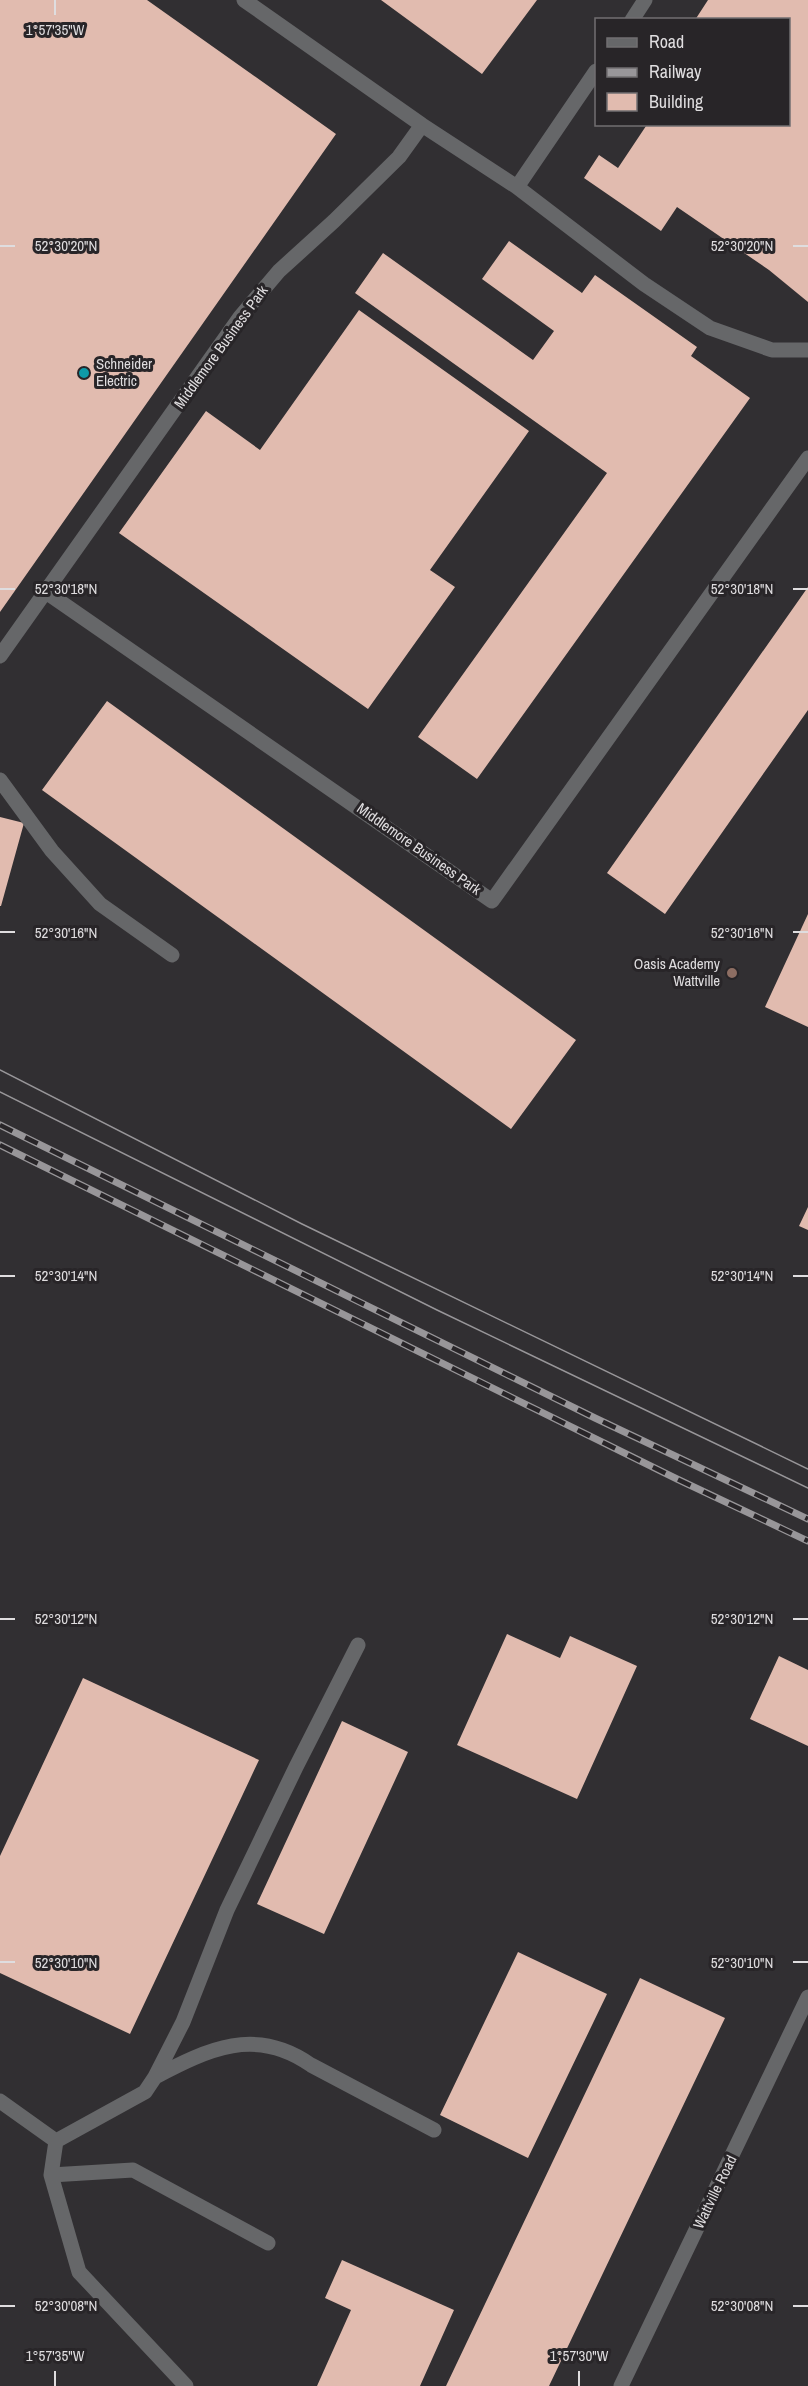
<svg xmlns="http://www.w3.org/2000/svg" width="808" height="2386" font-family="'Archivo Narrow',sans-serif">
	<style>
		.building { fill: #e1bbaf }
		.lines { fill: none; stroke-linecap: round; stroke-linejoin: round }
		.service { stroke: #666769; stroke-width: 15 }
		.minor { stroke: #666769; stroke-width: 15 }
		.tram { stroke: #989699; stroke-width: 1.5 }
		.rail-casing { stroke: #989699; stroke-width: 7 }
		.rail { stroke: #282528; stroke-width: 4.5; stroke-dasharray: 14; stroke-linecap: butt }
		.ticks { fill: none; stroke: #dfdddf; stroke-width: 2 }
		.culture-dot { fill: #0f9aa8; stroke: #282528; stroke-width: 2 }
		.education-dot { fill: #8d6e63; stroke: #282528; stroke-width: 2 }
		.labels { text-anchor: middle; stroke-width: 6; stroke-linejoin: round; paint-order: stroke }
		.street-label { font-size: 15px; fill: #dfdddf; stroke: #282528 }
		.poi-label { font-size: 15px; fill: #dfdddf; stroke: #282528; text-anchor: start }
		.ticks-label { font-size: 15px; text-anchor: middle; fill: #dfdddf; stroke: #282528; stroke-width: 6; stroke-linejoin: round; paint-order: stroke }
	</style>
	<rect width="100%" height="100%" fill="#312f32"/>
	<path class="building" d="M 0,0 L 147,0 L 336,134 L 0,612 Z
		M 381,0 L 537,0 L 482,74 Z
		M 708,0 L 808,0 L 808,302 L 769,270 L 677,207 L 661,231 L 584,178 L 599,155 L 618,168 L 646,126 L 644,124 L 788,124 L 788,20 L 695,20 Z
		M 509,241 L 582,293 L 595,275 L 697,347 L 691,356 L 750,398 L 477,779 L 418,737 L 607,473 L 355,293 L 383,253 L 533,360 L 554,331 L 482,279 Z
		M 359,310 L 529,431 L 430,570 L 455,587 L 368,709 L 119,533 L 206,411 L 260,450 Z
		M 808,587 L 808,710 L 665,914 L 607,873 Z
		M 107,701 L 576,1040 L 511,1129 L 42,790 Z
		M 0,817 L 24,823 L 1,906 L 0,906 Z
		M 808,914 L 808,1027 L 765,1007 Z
		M 808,1207 L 808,1230 L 799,1226 Z
		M 507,1634 L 560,1658 L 570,1636 L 637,1666 L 577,1799 L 457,1745 Z
		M 779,1656 L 808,1670 L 808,1746 L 750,1719 Z
		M 83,1678 L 259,1760 L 130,2034 L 0,1973 L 0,1856 Z
		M 342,1721 L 408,1752 L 324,1934 L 257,1904 Z
		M 518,1952 L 607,1994 L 528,2158 L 440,2115 Z
		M 640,1978 L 725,2018 L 549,2386 L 446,2386 Z
		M 342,2260 L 454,2310 L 420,2386 L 317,2386 L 351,2310 L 325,2298 Z"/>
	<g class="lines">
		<path class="service" d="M 244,0 L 422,125 L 517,187 L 644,284 L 710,328 L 772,350 L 808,350
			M 632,20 L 645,0
			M 517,187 L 596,71
			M 46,592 L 492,901 L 808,458
			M 0,656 L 240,317 L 279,271 L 334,221 L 399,157 L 422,125
			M 0,780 L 52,851 L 100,904 L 172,955
			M 155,2077 C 208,2049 256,2026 311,2065 L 434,2130
			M 0,2101 L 56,2141 L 51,2175 L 79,2272 L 186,2386
			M 56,2141 L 145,2092 L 155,2077 L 183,2022 L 227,1910 L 296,1767 L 358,1645
			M 51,2175 L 133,2170 L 268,2243"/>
		<path class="minor" d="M 621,2386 L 808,1997"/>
		<path class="tram" d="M 0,1070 L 302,1224 L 808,1469
			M 0,1092 L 437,1310 L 808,1488"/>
		<g class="rail-casing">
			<path id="rail" d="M 0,1125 L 595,1418 L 808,1519
				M 0,1145 L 677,1479 L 808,1541"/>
		</g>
		<use href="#rail" class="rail"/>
	</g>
	<path class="ticks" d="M 55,0 L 55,15M 0,246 L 15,246M 793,246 L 808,246M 0,589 L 15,589M 793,589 L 808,589M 0,932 L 15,932M 793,932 L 808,932M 0,1276 L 15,1276M 793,1276 L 808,1276M 0,1619 L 15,1619M 793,1619 L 808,1619M 0,1962 L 15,1962M 793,1962 L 808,1962M 0,2306 L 15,2306M 793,2306 L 808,2306M 55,2371 L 55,2386M 579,2371 L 579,2386"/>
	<circle class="culture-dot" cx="84" cy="373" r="6"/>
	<circle class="education-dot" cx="732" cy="973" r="6"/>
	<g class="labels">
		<g class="street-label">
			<text transform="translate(221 347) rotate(-54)" y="5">Middlemore Business Park</text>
			<text transform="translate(419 849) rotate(35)" y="5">Middlemore Business Park</text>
			<text transform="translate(715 2192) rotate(-64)" y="5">Wattville Road</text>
		</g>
		<g class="poi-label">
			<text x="96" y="369">Schneider<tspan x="96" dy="17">Electric</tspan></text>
			<text x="720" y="969" text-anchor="end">Oasis Academy<tspan x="720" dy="17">Wattville</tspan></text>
		</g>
	</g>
	<g class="ticks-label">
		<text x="55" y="35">1°57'35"W</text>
		<text x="66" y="251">52°30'20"N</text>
		<text x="742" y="251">52°30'20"N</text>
		<text x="66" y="594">52°30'18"N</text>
		<text x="742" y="594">52°30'18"N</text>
		<text x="66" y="938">52°30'16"N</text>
		<text x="742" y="938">52°30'16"N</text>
		<text x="66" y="1281">52°30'14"N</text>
		<text x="742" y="1281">52°30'14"N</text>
		<text x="66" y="1624">52°30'12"N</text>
		<text x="742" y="1624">52°30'12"N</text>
		<text x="66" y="1968">52°30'10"N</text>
		<text x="742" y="1968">52°30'10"N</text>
		<text x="66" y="2311">52°30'08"N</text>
		<text x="742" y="2311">52°30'08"N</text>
		<text x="55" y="2361">1°57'35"W</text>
		<text x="579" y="2361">1°57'30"W</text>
	</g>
	<rect x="595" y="18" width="195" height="108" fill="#282528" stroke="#716f71" stroke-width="1.5"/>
	<rect x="607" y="38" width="30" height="9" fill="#666769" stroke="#716f71" stroke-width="1.5"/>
	<text x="649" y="48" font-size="18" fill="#dfdddf">Road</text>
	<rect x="607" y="68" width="30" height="9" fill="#989699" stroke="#716f71" stroke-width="1.5"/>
	<text x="649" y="78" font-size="18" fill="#dfdddf">Railway</text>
	<rect x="607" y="93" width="30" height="18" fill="#e1bbaf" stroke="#716f71" stroke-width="1.5"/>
	<text x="649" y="108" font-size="18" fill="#dfdddf">Building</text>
</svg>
